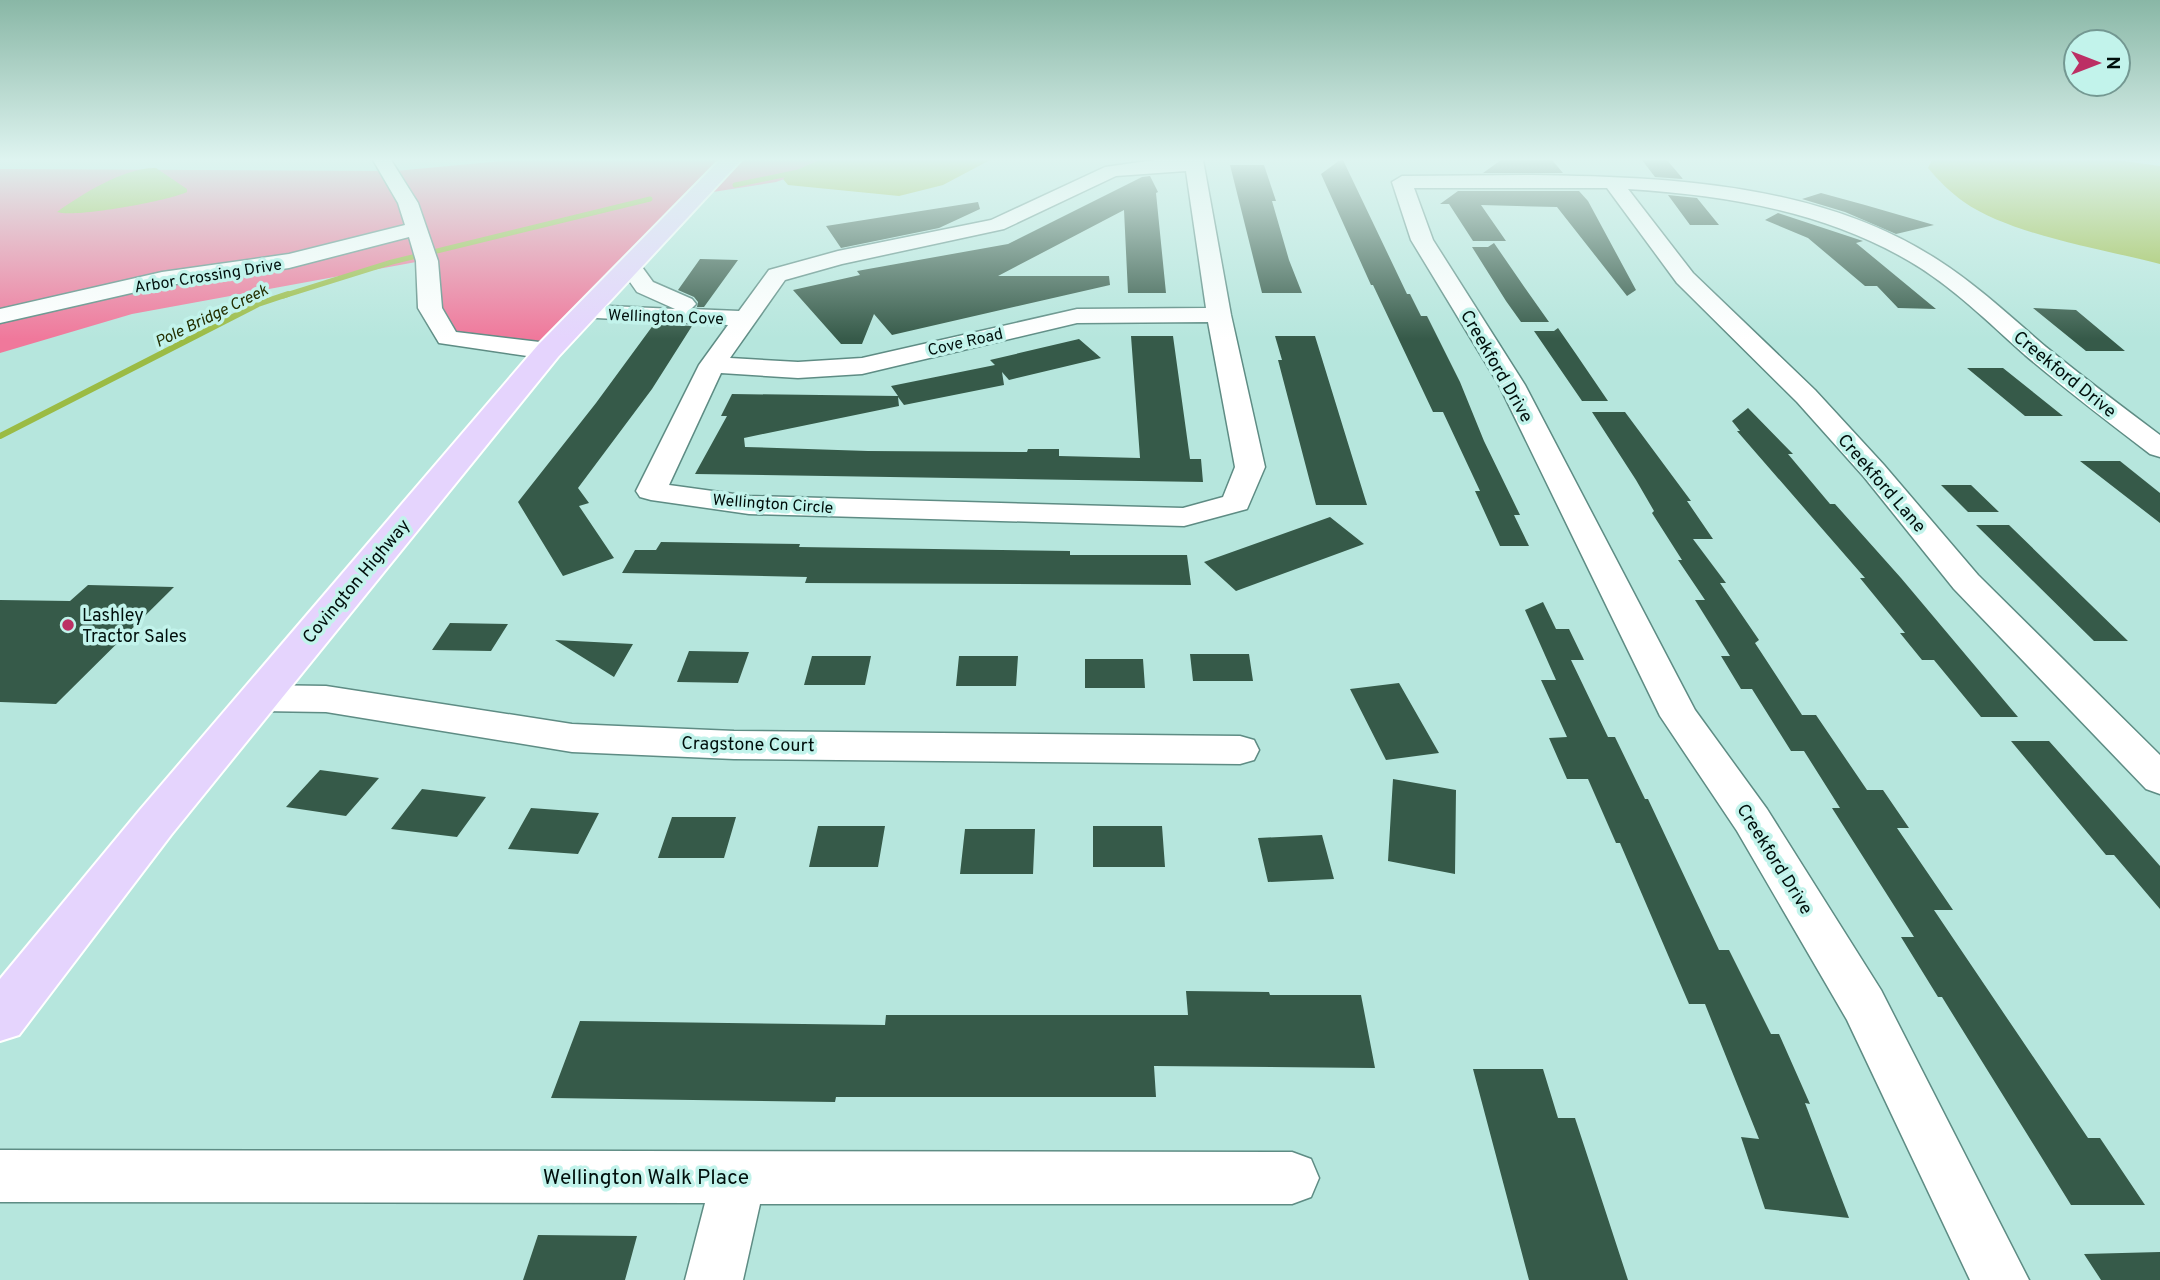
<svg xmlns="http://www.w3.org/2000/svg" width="2160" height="1280" font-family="Overpass,sans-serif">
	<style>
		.forest { fill: #f0789b }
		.water { fill: #9bbb44 }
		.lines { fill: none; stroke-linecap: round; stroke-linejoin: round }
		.stream-far1 { stroke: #9bbb44; stroke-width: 5 }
		.stream { stroke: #9bbb44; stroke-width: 6 }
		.building { fill: #365a49 }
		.minor-casing { stroke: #5e8c84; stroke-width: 3 }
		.major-casing { stroke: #fff; stroke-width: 4 }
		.minor { fill: #fff; fill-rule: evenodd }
		.major { fill: #e5d4fd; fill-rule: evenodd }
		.poi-dot { fill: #bc2f64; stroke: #c2f3eb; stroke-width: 2.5 }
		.labels { text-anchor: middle; stroke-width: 7; stroke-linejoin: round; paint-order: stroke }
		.far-street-label { font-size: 16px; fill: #000f0c; stroke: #c2f3eb }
		.far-water-label { font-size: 16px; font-style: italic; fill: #232f00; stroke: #c2f3eb }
		.street-label { font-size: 18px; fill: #000f0c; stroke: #c2f3eb }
		.poi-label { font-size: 18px; fill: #000f0c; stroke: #c2f3eb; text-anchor: start }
		.near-street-label { font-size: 21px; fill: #000f0c; stroke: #c2f3eb }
	</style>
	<rect width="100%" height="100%" fill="#b6e6dd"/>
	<path class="forest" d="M 514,160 L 838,160 L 776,182 L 700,194 L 537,349 L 448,338 L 427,260 L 132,314 L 0,353 L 0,169 L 395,171 Z"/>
	<path class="water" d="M 819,160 L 990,160 L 943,185 L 899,196 L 788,185 L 783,179 L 790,173 Z
		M 1932,160 L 2116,160 L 2160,166 L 2160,264 C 2103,249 2011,235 1964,202 C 1950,192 1939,181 1928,168 Z
		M 156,168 L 187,189 L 187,192 C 168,201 76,218 57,212 C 82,194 125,167 156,168 Z"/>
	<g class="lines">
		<path class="stream-far1" d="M 735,185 L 798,172
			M 283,296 L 392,262 L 650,199"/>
		<path class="stream" d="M 0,436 L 258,304 L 288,294"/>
	</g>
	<path class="building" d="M 1340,160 L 1343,160 L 1407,294 L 1410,294 L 1421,316 L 1427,316 L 1460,382 L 1484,441 L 1520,515 L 1514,515 L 1529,546 L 1500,546 L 1475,491 L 1480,491 L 1443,412 L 1433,412 L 1373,285 L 1371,285 L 1321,174 Z
		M 1501,160 L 1552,160 L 1563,173 L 1483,173 Z
		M 1642,160 L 1667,160 L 1683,179 L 1655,177 Z
		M 1230,165 L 1264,165 L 1276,201 L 1272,201 L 1289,260 L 1302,293 L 1262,293 Z
		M 1150,176 L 1158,192 L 1156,193 L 1166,293 L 1128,293 L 1124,210 L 998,276 L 1109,276 L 1110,285 L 892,335 L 874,314 L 862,344 L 841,344 L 793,290 L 860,275 L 857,271 L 1008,244 L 1142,177 Z
		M 1458,191 L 1579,191 L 1588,201 L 1636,290 L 1627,296 L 1557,207 L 1481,205 L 1506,241 L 1473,241 L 1449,204 L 1440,204 Z
		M 1821,193 L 1865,205 L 1934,225 L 1896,234 L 1845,212 L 1802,199 Z
		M 1668,195 L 1697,198 L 1719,225 L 1690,225 Z
		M 978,202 L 980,209 L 939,228 L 841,248 L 826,226 Z
		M 1778,213 L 1863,241 L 1856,243 L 1936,309 L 1898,308 L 1877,286 L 1865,286 L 1808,238 L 1765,220 Z
		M 1494,243 L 1525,288 L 1549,322 L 1521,322 L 1506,301 L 1472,247 L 1488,247 Z
		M 700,259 L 738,260 L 704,307 L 697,307 L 698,302 L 694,297 L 678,290 Z
		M 2033,308 L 2076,310 L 2125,351 L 2086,351 Z
		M 654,324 L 692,326 L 652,389 L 578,488 L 589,503 L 579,506 L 614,558 L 563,576 L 518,502 L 596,403 Z
		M 1558,328 L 1576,354 L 1608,401 L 1582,401 L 1534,331 L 1554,331 Z
		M 1131,336 L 1173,336 L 1190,459 L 1201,459 L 1203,482 L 695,474 L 727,416 L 721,416 L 732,394 L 898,396 L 891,386 L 995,365 L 990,360 L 1079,339 L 1101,358 L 1009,380 L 1002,372 L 1004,385 L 904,405 L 898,397 L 899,406 L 744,438 L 745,447 L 868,451 L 1027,452 L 1028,449 L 1059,449 L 1059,456 L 1140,458 Z
		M 1275,336 L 1315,336 L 1367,505 L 1316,505 L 1278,360 L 1282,360 Z
		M 1967,368 L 2003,368 L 2063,416 L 2025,416 Z
		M 1748,408 L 1793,454 L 1788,454 L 1830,504 L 1835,504 L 1901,578 L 2018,717 L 1981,717 L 1934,660 L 1922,660 L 1900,633 L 1905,633 L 1860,578 L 1865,578 L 1737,431 L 1740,431 L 1732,421 Z
		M 1592,412 L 1625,412 L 1691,501 L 1687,501 L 1713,539 L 1693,539 L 1726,583 L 1720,583 L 1759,640 L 1755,643 L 1802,715 L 1816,715 L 1867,790 L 1883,790 L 1909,828 L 1897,828 L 1953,910 L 1934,910 L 2088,1138 L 2100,1138 L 2145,1205 L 2071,1205 L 1942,997 L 1938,997 L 1901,937 L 1914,937 L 1832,808 L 1840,808 L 1804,751 L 1791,751 L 1752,689 L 1741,689 L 1721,656 L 1730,656 L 1695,600 L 1705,600 L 1678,560 L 1682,560 L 1652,513 L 1654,511 L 1636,480 Z
		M 2080,461 L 2120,461 L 2160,493 L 2160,523 Z
		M 1941,485 L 1971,485 L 1999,512 L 1968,512 Z
		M 1330,517 L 1364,544 L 1236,591 L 1204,562 Z
		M 1976,525 L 2009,525 L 2128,641 L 2094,641 Z
		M 661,542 L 800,544 L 799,547 L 1070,551 L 1070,555 L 1187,555 L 1191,585 L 805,583 L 807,577 L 622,573 L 635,550 L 656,550 Z
		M 88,585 L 174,587 L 56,704 L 0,702 L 0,600 L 70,601 Z
		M 1543,602 L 1556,629 L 1569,629 L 1584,660 L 1571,660 L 1608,737 L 1615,737 L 1645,799 L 1648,799 L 1719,950 L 1729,950 L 1771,1034 L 1779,1034 L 1810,1104 L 1805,1103 L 1849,1218 L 1765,1209 L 1741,1137 L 1759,1139 L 1705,1004 L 1689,1004 L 1620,843 L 1616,843 L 1588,779 L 1567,779 L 1549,738 L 1567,737 L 1541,680 L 1556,680 L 1525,610 Z
		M 450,623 L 508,624 L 491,651 L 432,650 Z
		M 555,640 L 633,644 L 614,677 Z
		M 689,651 L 749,652 L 738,683 L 677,682 Z
		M 1190,654 L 1249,654 L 1253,681 L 1193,681 Z
		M 812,656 L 871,656 L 865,685 L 804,685 Z
		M 959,656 L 1018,656 L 1016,686 L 956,686 Z
		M 1085,659 L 1143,659 L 1145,688 L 1085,688 Z
		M 1399,683 L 1439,753 L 1386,760 L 1350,689 Z
		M 2011,741 L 2049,741 L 2108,807 L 2160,866 L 2160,909 L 2114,855 L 2106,855 Z
		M 320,770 L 379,778 L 346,816 L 286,807 Z
		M 1393,779 L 1456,790 L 1455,874 L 1388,861 Z
		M 422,789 L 486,797 L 457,837 L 391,829 Z
		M 531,808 L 599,813 L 578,854 L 508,849 Z
		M 672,817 L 736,817 L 724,858 L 658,858 Z
		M 818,826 L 885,826 L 878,867 L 809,867 Z
		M 1093,826 L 1162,826 L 1165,867 L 1093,867 Z
		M 965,829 L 1035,829 L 1033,874 L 960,874 Z
		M 1322,835 L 1334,879 L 1268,882 L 1258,838 Z
		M 1186,991 L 1269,992 L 1270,995 L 1361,995 L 1375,1068 L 1154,1066 L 1156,1097 L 836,1097 L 835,1102 L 551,1098 L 580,1021 L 885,1025 L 886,1015 L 1188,1015 Z
		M 1473,1069 L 1543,1069 L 1558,1118 L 1575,1118 L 1628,1280 L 1529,1280 Z
		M 538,1235 L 637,1236 L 625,1280 L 523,1280 Z
		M 2160,1252 L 2160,1280 L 2101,1280 L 2084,1254 Z"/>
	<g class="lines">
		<g class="minor-casing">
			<path id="minor" d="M 373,160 L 391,160 L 418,203 L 438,261 L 442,308 L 456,332 L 548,343 L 557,346 L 561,351 L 557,356 L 548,359 L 439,343 L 418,308 L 416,261 L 409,237 L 289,268 L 162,286 L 0,323 L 0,309 L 162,272 L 289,254 L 405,225 L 398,203 Z
				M 1154,160 L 1203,160 L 1231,315 L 1265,467 L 1247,509 L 1184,526 L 749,514 L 651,500 L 640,497 L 636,491 L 699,365 L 728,325 L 578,317 L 574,312 L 578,307 L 586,305 L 675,309 L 637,292 L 618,265 L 621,260 L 637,260 L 653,282 L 692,299 L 696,304 L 691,309 L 739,311 L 769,270 L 838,251 L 991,220 L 1105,167 ZM 1186,171 L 1206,308 L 1077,309 L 862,358 L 798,362 L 730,358 L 785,280 L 842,264 L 1004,229 L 1116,176 ZM 1208,322 L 1235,467 L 1223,497 L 1183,508 L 749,496 L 669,485 L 721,373 L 798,378 L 862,374 L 1077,323 Z
				M 1532,175 C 1668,177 1820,183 1938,260 C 1977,285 2011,317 2046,347 C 2083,377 2121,406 2160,435 L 2160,457 L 2150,454 C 2108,422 2065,389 2025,355 C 1988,322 1952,286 1909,261 C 1824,211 1725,195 1628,189 L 1693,273 L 1815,390 L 1884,465 L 1978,575 L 2160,755 L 2160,794 L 2146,789 L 1954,589 L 1864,477 L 1797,402 L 1677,283 L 1607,188 L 1414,188 L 1433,240 L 1525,385 L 1695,710 L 1767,809 L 1881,990 L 2029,1280 L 1970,1280 L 1847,1020 L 1737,831 L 1660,716 L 1499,385 L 1411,240 L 1392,182 L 1402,176 Z
				M 259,685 L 326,686 L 572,724 L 734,731 L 1240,736 L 1254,740 L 1259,750 L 1254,760 L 1240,764 L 734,759 L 572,752 L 326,712 L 259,711 L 246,707 L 240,698 L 246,689 Z
				M 0,1150 L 1292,1152 L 1311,1159 L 1319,1178 L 1311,1197 L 1292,1204 L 760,1204 L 743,1280 L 685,1280 L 705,1203 L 0,1202 Z"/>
		</g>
		<g class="major-casing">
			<path id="major" d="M 720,160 L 741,160 L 558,357 L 171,835 L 19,1035 L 0,1041 L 0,979 L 139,811 L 538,345 Z"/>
		</g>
		<use href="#minor" class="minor"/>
		<use href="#major" class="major"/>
	</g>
	<linearGradient id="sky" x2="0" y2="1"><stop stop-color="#89b7a6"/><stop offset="0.47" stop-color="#def4f0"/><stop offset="1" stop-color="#def4f0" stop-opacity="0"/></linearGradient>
	<rect width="2160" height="339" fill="url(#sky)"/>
	<circle class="poi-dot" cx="68" cy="625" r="7"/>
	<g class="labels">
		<g class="far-street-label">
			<text transform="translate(208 275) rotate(-9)" y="6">Arbor Crossing Drive</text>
			<text transform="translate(666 316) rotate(2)" y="6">Wellington Cove</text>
			<text transform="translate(965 341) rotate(-13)" y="6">Cove Road</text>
			<text transform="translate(773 503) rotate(4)" y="6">Wellington Circle</text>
		</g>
		<g class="far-water-label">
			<text transform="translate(211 315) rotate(-26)" y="6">Pole Bridge Creek</text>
		</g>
		<g class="street-label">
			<text transform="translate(1497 366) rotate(60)" y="6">Creekford Drive</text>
			<text transform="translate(2065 374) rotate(39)" y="6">Creekford Drive</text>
			<text transform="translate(1882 483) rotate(49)" y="6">Creekford Lane</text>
			<text transform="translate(356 581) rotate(-50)" y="6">Covington Highway</text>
			<text transform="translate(748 744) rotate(1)" y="6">Cragstone Court</text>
			<text transform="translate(1775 859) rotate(58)" y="6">Creekford Drive</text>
		</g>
		<g class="poi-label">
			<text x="82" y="621">Lashley<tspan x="82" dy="21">Tractor Sales</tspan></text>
		</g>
		<g class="near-street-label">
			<text x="646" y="1184">Wellington Walk Place</text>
		</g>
	</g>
	<g transform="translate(2097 63) rotate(90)"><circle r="33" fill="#c2f3eb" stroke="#749892" stroke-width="2"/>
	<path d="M0-5L12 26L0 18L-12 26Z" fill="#bc2f64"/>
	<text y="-10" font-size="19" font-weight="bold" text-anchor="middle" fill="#000f0c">N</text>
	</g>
</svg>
